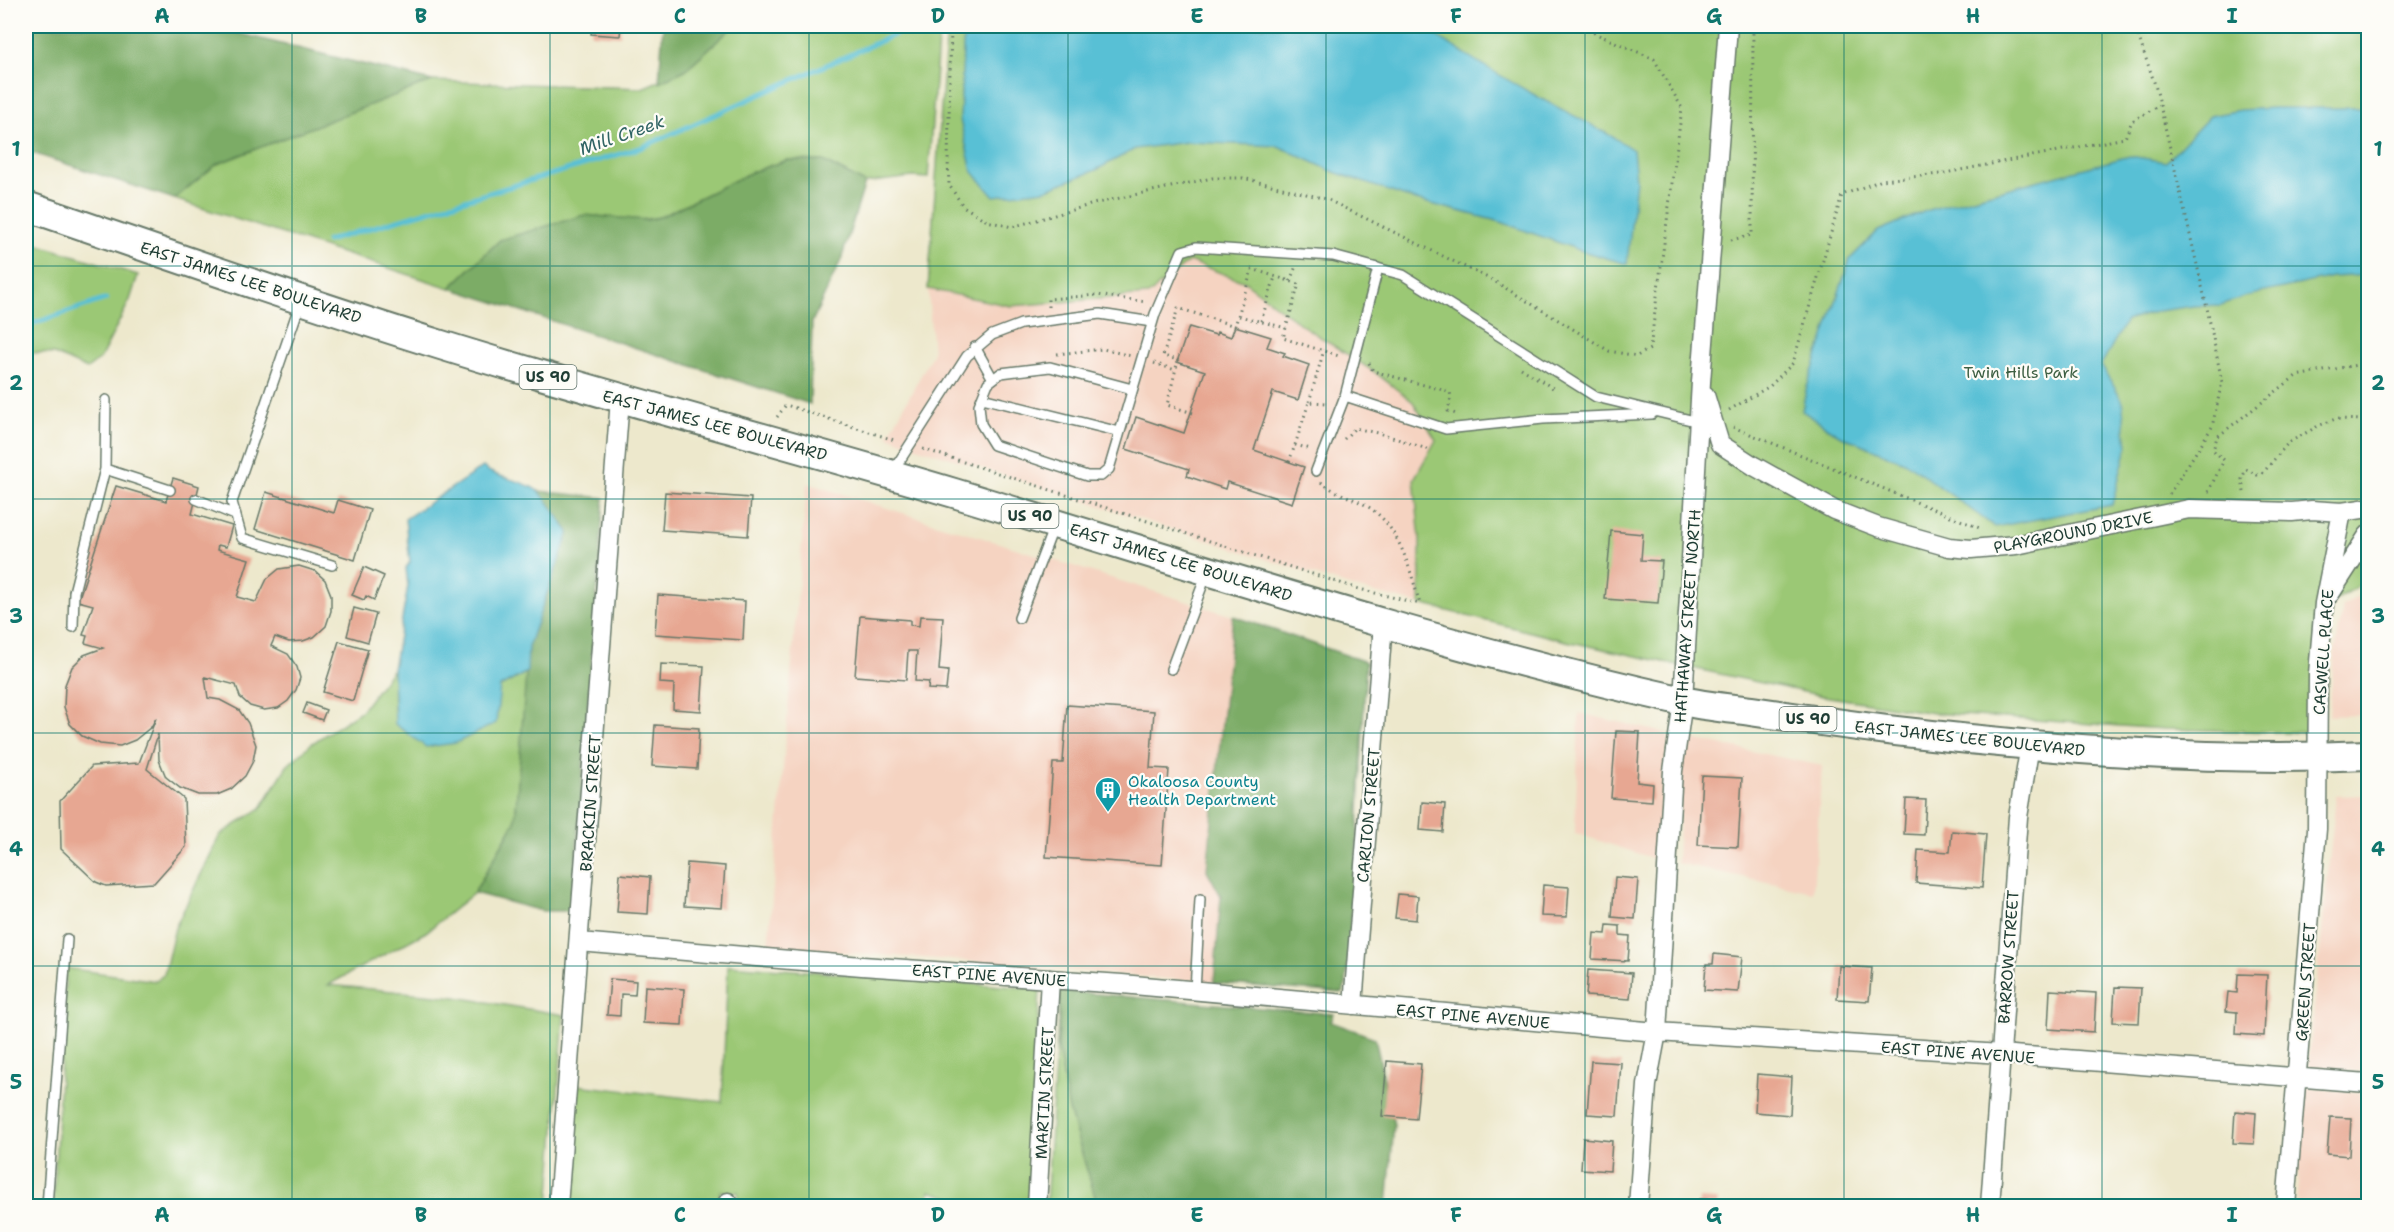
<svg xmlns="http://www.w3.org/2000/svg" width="2394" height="1232" font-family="'Shantell Sans',sans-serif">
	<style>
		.built { fill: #f5d3c1 }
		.green { fill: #9bc875; stroke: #5d8254; stroke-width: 1.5 }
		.forest { fill: #7cac66; stroke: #4e744d; stroke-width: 1.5 }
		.water { fill: #58c0d5; stroke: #3c7e84; stroke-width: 1.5 }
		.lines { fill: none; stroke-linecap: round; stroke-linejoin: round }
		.stream { stroke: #58c0d5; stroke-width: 5 }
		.building { fill: #e7a792 }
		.service-casing { stroke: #677969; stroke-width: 12 }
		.minor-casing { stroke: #677969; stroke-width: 21 }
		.primary-casing { stroke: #677969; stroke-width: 32 }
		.path { stroke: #677969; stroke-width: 3; stroke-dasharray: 1.5 4.5; stroke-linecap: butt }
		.service { stroke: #fff; stroke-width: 9 }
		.minor { stroke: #fff; stroke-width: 18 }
		.primary { stroke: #fff; stroke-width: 28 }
		.grid { fill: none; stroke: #0f766e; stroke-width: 1.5; stroke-opacity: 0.55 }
		.labels { text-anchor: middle; stroke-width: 4.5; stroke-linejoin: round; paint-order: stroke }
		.shield { fill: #fdfcf7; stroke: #62766e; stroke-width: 1.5 }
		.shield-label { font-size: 15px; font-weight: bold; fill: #1f3d34 }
		.street-label { font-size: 16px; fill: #1f3d34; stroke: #fdfcf7 }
		.park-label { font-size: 16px; fill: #3e6044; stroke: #fdfcf7 }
		.culture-label { font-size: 16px; fill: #0d838f; stroke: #fdfcf7; text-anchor: start }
		.water-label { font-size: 18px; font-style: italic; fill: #306464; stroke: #fdfcf7 }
		.neatline { fill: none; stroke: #0f766e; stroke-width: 2 }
		.grid-label { font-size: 20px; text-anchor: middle; font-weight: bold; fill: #0f766e }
	</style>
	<rect width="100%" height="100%" fill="#fdfcf7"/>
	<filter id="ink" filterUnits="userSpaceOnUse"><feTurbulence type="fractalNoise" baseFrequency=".0167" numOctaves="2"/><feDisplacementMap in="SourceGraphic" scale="12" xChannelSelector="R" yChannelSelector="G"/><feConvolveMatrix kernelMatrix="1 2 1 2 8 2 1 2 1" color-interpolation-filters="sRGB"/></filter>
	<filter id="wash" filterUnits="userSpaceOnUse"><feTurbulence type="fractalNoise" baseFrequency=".008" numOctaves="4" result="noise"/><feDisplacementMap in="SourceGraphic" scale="24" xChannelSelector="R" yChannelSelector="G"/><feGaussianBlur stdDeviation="1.35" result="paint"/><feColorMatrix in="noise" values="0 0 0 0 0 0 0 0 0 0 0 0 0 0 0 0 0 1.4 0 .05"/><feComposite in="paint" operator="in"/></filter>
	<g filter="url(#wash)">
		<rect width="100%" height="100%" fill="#ede8cc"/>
		<path class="built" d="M 1189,261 L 1245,282 L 1303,326 L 1373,371 L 1413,402 L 1436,440 L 1414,479 L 1420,540 L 1420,604 L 1359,589 L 910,445 L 888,436 L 933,353 L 928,289 L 1011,306 L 1147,295 Z
			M 807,483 L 1233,616 L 1207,870 L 1222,896 L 1214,983 L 967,961 L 768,947 Z
			M 2368,590 L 2368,715 L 2329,716 L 2335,650 L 2343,606 Z
			M 1579,713 L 1669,734 L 1664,770 L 1658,860 L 1575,833 Z
			M 1687,738 L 1822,766 L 1813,892 L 1677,863 L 1682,772 Z
			M 2368,795 L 2368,1072 L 2308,1067 L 2336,796 Z
			M 2306,1088 L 2368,1093 L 2368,1206 L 2296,1206 Z"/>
		<path class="green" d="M 734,26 L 939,26 L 928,178 L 913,177 L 865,183 L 823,161 L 787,160 L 752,172 L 660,217 L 500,240 L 450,288 L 174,199 L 217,164 L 432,81 L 642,88 L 685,70 Z
			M 947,26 L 2368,26 L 2368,580 L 2332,602 L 2318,733 L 2165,729 L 1933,713 L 1823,696 L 1566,641 L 1420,604 L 1420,540 L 1414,479 L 1436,440 L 1413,402 L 1373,371 L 1303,326 L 1245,282 L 1189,261 L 1148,295 L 1011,306 L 928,289 Z
			M 26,241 L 138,275 L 130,300 L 100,359 L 87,369 L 54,354 L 26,352 Z
			M 393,669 L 394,710 L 500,687 L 527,672 L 515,822 L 474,893 L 426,932 L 328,985 L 456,997 L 564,1015 L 549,1206 L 53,1206 L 66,968 L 156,981 L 164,974 L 175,928 L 220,835 L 261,808 L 287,766 L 311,744 L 361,711 Z
			M 728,965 L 1040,989 L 1028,1206 L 977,1206 L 930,1191 L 928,1206 L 737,1206 L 738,1192 L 720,1191 L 719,1206 L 636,1206 L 568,1201 L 577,1085 L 722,1102 Z
			M 1060,991 L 1058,1048 L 1069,1110 L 1098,1206 L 1046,1206 Z"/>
		<path class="forest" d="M 26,26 L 208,26 L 432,81 L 217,164 L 174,199 L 26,151 Z
			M 663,26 L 734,26 L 685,70 L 659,82 Z
			M 787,160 L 823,161 L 865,183 L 841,260 L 812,322 L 810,404 L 450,288 L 500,240 L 584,215 L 647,220 L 660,217 L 752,172 Z
			M 538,491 L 604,498 L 572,911 L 542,911 L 474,893 L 515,822 L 528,647 L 569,532 Z
			M 1233,616 L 1366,662 L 1358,831 L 1346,985 L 1342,993 L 1214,983 L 1221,896 L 1207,870 Z
			M 1060,991 L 1334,1014 L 1331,1022 L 1375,1038 L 1394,1125 L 1387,1206 L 1098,1206 L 1069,1110 L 1058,1048 Z"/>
		<path class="water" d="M 964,26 L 1422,26 C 1460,52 1500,76 1540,98 C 1573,116 1602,128 1633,150 L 1636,180 L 1627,264 L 1582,251 L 1501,222 L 1412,199 L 1334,172 L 1278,146 L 1187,142 L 1135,149 L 1096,170 L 1045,190 L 994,196 L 972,171 L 960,120 Z
			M 2273,108 L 2368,108 L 2368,275 L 2332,277 L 2247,296 L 2221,305 L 2194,306 L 2158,311 L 2126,321 L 2101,365 L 2122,400 L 2127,447 L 2112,505 L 1995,527 L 1907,463 L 1839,435 L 1802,411 L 1806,390 L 1850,259 L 1878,231 L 1928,210 L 2130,156 L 2166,162 L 2210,116 L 2240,110 Z
			M 483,467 C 498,480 521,478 538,491 C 548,499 560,521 569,532 L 528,647 L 527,672 L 500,687 L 496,723 L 456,743 L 426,747 L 395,724 L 393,669 L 408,586 L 406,568 L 410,562 L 405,519 Z"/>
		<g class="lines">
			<path class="stream" d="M 327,241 L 640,148 L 914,26
				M 26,326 L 106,299"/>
		</g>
		<g id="blocks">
			<path class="building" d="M 381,26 L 402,26 L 402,29 L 381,27 Z
				M 592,26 L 621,26 L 620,36 L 591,34 Z
				M 1235,326 L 1271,337 L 1267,347 L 1285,353 L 1283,356 L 1309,365 L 1298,400 L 1273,392 L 1254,450 L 1304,467 L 1292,503 L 1227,482 L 1225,489 L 1187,476 L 1189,469 L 1126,449 L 1136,417 L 1184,433 L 1205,371 L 1177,362 L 1189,327 L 1216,335 L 1217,332 L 1231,337 Z
				M 173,478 L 199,486 L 192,514 L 232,526 L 226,547 L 218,545 L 217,550 L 249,559 L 237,597 L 256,602 L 267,579 L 279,569 L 299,566 L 315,571 L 325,580 L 331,595 L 331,611 L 326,626 L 314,637 L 303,641 L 289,642 L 275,637 L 271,646 L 288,654 L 297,667 L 300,678 L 296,690 L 288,701 L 278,708 L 264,710 L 250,706 L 240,697 L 236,685 L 205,677 L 208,698 L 220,700 L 239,710 L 248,723 L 256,745 L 253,761 L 245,776 L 231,789 L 217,795 L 198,795 L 180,788 L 166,777 L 159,760 L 158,734 L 147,769 L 184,799 L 186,847 L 154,883 L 106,886 L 96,882 L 61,849 L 60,801 L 92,766 L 139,763 L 156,718 L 151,727 L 135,740 L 120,746 L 100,744 L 82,736 L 70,724 L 64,707 L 65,685 L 72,667 L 84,655 L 103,648 L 85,643 L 87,636 L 83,635 L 93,605 L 78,601 L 116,486 L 166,501 Z
				M 266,492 L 334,513 L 338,500 L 370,510 L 355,560 L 255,529 Z
				M 665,492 L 751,498 L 748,536 L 662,530 Z
				M 1611,531 L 1643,534 L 1641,560 L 1662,561 L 1658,603 L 1605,599 Z
				M 364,567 L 384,576 L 374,600 L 366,596 L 364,600 L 352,595 Z
				M 658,595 L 745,601 L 743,640 L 655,634 Z
				M 354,608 L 376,614 L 368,642 L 347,636 Z
				M 860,616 L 910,620 L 910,625 L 919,626 L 920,616 L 943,617 L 939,670 L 948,671 L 946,690 L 928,689 L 929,682 L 915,681 L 917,651 L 908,651 L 906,680 L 855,676 Z
				M 339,641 L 368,649 L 353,701 L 323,692 Z
				M 661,664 L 704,666 L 701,711 L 673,709 L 674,684 L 660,683 Z
				M 307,703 L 326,710 L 322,720 L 303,713 Z
				M 1067,705 L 1154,711 L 1150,768 L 1169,769 L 1162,865 L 1046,857 L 1053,763 L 1063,763 Z
				M 655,725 L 699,728 L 697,769 L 652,766 Z
				M 1616,731 L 1640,732 L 1637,782 L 1653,784 L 1652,801 L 1611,798 Z
				M 1702,776 L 1742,778 L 1738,847 L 1698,845 Z
				M 1906,799 L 1926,800 L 1924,835 L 1904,834 Z
				M 1422,802 L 1445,804 L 1443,832 L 1420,830 Z
				M 1952,831 L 1986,834 L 1982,888 L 1916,883 L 1918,850 L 1950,852 Z
				M 687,863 L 725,866 L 722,908 L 684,906 Z
				M 620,874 L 650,877 L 648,914 L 617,912 Z
				M 1615,877 L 1638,879 L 1635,919 L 1612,917 Z
				M 1543,885 L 1569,887 L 1567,917 L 1541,916 Z
				M 1398,894 L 1418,896 L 1416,920 L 1395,918 Z
				M 1607,925 L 1620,926 L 1620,935 L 1630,936 L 1628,961 L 1592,959 L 1594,933 L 1606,934 Z
				M 1714,954 L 1742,957 L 1738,992 L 1704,990 L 1706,964 L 1713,964 Z
				M 1839,966 L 1872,968 L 1869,1001 L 1837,999 Z
				M 1588,970 L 1632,973 L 1630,999 L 1586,996 Z
				M 2238,974 L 2267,975 L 2264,1036 L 2236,1034 L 2237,1012 L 2226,1011 L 2228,992 L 2237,993 Z
				M 610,979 L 636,981 L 635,995 L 621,994 L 620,1016 L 607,1015 Z
				M 645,986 L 684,989 L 682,1025 L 643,1023 Z
				M 2115,987 L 2141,988 L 2139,1023 L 2113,1022 Z
				M 2050,990 L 2096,993 L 2094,1032 L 2048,1029 Z
				M 1387,1061 L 1421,1064 L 1416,1119 L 1382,1116 Z
				M 1591,1061 L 1621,1063 L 1617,1116 L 1587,1114 Z
				M 1757,1074 L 1792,1077 L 1790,1115 L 1755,1112 Z
				M 2235,1111 L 2256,1113 L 2254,1144 L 2233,1143 Z
				M 2330,1117 L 2351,1118 L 2349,1156 L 2327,1154 Z
				M 1583,1138 L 1612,1141 L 1610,1171 L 1581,1169 Z
				M 1699,1199 L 1718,1200 L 1717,1206 L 1698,1206 Z
				M 1567,1204 L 1594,1204 L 1594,1206 L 1567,1206 Z"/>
		</g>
	</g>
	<g filter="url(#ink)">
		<use href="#blocks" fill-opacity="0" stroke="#677969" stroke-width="1.5"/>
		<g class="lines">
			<g class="service-casing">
				<path id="service" d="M 300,304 L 232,502 L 242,538 L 332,565
					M 975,347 L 993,379
					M 1132,389 L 1050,367 L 1001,373 L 988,383 L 979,405 L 981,424 L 994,445 L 1087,476 L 1101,476 L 1109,469 L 1155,314 L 1182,251 L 1196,247 L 1333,256 L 1403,275 L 1596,397 L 1699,422
					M 1345,396 L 1446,429 L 1543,419 L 1652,414
					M 982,398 L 1120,432
					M 105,469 L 170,490
					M 893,471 L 967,356 L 992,335 L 1021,324 L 1100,314 L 1152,322
					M 1316,471 L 1345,396 L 1378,268
					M 196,499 L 235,515
					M 1019,618 L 1054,526
					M 73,627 L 74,592 L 105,469 L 106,400
					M 1171,669 L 1207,573
					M 1195,991 L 1200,899
					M 47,1206 L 67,939"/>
			</g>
			<g class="minor-casing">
				<path id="minor" d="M 1705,395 L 1720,444 L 1754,466 L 1834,510 L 1878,527 L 1949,547 L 1971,549 L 2016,545 L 2189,509 L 2292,512 L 2312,510 L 2342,512 L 2368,508
					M 2330,594 L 2368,535
					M 579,942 L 862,966 L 1122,984 L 1657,1032 L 2001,1054 L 2368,1083
					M 1353,1005 L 1383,624
					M 558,1206 L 620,399
					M 728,1206 L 728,1202
					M 1037,1206 L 1050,979
					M 1638,1206 L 1647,1085 L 1657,1032 L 1673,771 L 1683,701 L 1701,382 L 1728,26
					M 1990,1206 L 2018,817 L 2030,745
					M 2286,1206 L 2317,829 L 2318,674 L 2324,603 L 2342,512"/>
			</g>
			<g class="primary-casing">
				<path id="primary" d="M 26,206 C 164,253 301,302 441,345 C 611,398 784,442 954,493 C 1195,566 1434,645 1679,700 C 1702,706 1727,708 1751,711 C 1799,718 1847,725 1896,731 C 2052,749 2211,762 2368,755"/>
			</g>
			<path class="path" d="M 951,26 L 948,161 L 949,185 L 963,206 L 987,221 L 1012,227 L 1097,203 L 1212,178 L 1243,178 L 1326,199 L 1494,281 L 1609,351 L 1637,356 L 1650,349 L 1682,108 L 1654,59 L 1578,26
				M 2160,105 L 2207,308 L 2222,382 L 2212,427 L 2168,496
				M 1731,240 L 1752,235 L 1753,26
				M 1290,281 L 1296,266
				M 1048,307 L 1048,299 L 1097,295 L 1147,302
				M 1239,316 L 1286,328
				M 1261,321 L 1275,277
				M 1057,354 L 1103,349 L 1131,356
				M 1154,363 L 1175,370
				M 1369,363 L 1373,371 L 1450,392 L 1451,397 L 1448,411 L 1456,414
				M 1521,368 L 1556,390
				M 1309,402 L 1324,350
				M 1729,410 L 1770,386 L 1793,363 L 1842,195 L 1882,180 L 1940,174 L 2125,138 L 2132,121 L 2160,105 C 2155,78 2142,53 2136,26
				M 1193,413 L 1167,405 L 1178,360 L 1163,356 L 1178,308 L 1235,326 L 1252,269 L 1299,284 L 1283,338 L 1339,356 L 1339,359
				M 777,417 L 786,405 L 897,441
				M 1733,427 L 1982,529
				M 1344,439 L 1355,428 L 1386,435 L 1430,450
				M 1295,445 L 1309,402 L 1327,403
				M 923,449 L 1359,589 L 1420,604
				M 1289,462 L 1295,445 L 1311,449
				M 1321,482 C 1334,493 1352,497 1367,506 C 1400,526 1410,570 1420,604
				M 2208,492 L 2224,460 L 2213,450 L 2217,437 L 2296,376 L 2368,363
				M 2244,492 L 2242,479 L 2246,469 L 2257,475 L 2262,474 L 2288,443 L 2318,426 L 2335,419 L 2368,420"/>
			<use href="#service" class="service"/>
			<use href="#minor" class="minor"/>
			<use href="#primary" class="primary"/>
		</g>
	</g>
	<path class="grid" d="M 292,26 L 292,1206M 550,26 L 550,1206M 809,26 L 809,1206M 1068,26 L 1068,1206M 1326,26 L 1326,1206M 1585,26 L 1585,1206M 1844,26 L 1844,1206M 2102,26 L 2102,1206M 26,266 L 2368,266M 26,499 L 2368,499M 26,733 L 2368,733M 26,966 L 2368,966"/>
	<defs>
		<g id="building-pin" transform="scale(1.35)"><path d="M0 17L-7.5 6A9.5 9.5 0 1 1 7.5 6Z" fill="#0f9aa8" stroke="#fdfcf7"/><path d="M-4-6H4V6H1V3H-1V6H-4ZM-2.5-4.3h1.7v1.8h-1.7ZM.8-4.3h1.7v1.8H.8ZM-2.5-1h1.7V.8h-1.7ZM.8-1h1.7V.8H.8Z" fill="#fff"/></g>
	</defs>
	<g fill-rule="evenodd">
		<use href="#building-pin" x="1108" y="790"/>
	</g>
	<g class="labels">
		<g class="shield">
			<rect x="519.5" y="365" width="57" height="24" rx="4.5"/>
			<rect x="1001.5" y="504" width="57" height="24" rx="4.5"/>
			<rect x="1779.5" y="707" width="57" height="24" rx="4.5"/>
		</g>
		<g class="shield-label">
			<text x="548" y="382">US 90</text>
			<text x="1030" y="521">US 90</text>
			<text x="1808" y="724">US 90</text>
		</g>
		<g class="street-label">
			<text transform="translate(251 282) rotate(18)" y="6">EAST JAMES LEE BOULEVARD</text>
			<text transform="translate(715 425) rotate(15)" y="6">EAST JAMES LEE BOULEVARD</text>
			<text transform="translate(2073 532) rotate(-11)" y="6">PLAYGROUND DRIVE</text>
			<text transform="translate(1181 562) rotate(17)" y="6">EAST JAMES LEE BOULEVARD</text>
			<text transform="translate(1687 616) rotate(-86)" y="6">HATHAWAY STREET NORTH</text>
			<text transform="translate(2323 652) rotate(-86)" y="6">CASWELL PLACE</text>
			<text transform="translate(1970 738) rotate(6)" y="6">EAST JAMES LEE BOULEVARD</text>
			<text transform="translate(590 803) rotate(-86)" y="6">BRACKIN STREET</text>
			<text transform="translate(1368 815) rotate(-85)" y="6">CARLTON STREET</text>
			<text transform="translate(2008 957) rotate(-86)" y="6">BARROW STREET</text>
			<text transform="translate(989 975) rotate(4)" y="6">EAST PINE AVENUE</text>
			<text transform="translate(2305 982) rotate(-86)" y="6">GREEN STREET</text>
			<text transform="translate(1473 1016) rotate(5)" y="6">EAST PINE AVENUE</text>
			<text transform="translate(1958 1052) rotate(4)" y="6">EAST PINE AVENUE</text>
			<text transform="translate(1044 1093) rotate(-87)" y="6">MARTIN STREET</text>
		</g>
		<g class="park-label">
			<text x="2021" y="378">Twin Hills Park</text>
		</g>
		<g class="culture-label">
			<text x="1128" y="787">Okaloosa County<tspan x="1128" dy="18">Health Department</tspan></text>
		</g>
		<g class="water-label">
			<text transform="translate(622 135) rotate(-19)" y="6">Mill Creek</text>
		</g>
	</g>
	<rect width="2394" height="1232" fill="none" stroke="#fdfcf7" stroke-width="66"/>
	<rect x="33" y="33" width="2328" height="1166" class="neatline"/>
	<g class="grid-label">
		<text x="162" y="23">A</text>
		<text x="421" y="23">B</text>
		<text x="680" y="23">C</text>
		<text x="938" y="23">D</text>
		<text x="1197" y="23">E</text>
		<text x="1456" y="23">F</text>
		<text x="1714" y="23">G</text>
		<text x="1973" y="23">H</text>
		<text x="2232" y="23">I</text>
		<text x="16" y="156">1</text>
		<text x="2378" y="156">1</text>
		<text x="16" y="390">2</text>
		<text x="2378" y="390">2</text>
		<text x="16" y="623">3</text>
		<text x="2378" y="623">3</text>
		<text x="16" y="856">4</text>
		<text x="2378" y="856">4</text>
		<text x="16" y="1089">5</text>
		<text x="2378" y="1089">5</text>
		<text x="162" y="1222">A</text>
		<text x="421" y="1222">B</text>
		<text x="680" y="1222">C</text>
		<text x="938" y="1222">D</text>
		<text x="1197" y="1222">E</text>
		<text x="1456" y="1222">F</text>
		<text x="1714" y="1222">G</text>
		<text x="1973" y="1222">H</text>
		<text x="2232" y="1222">I</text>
	</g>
</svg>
